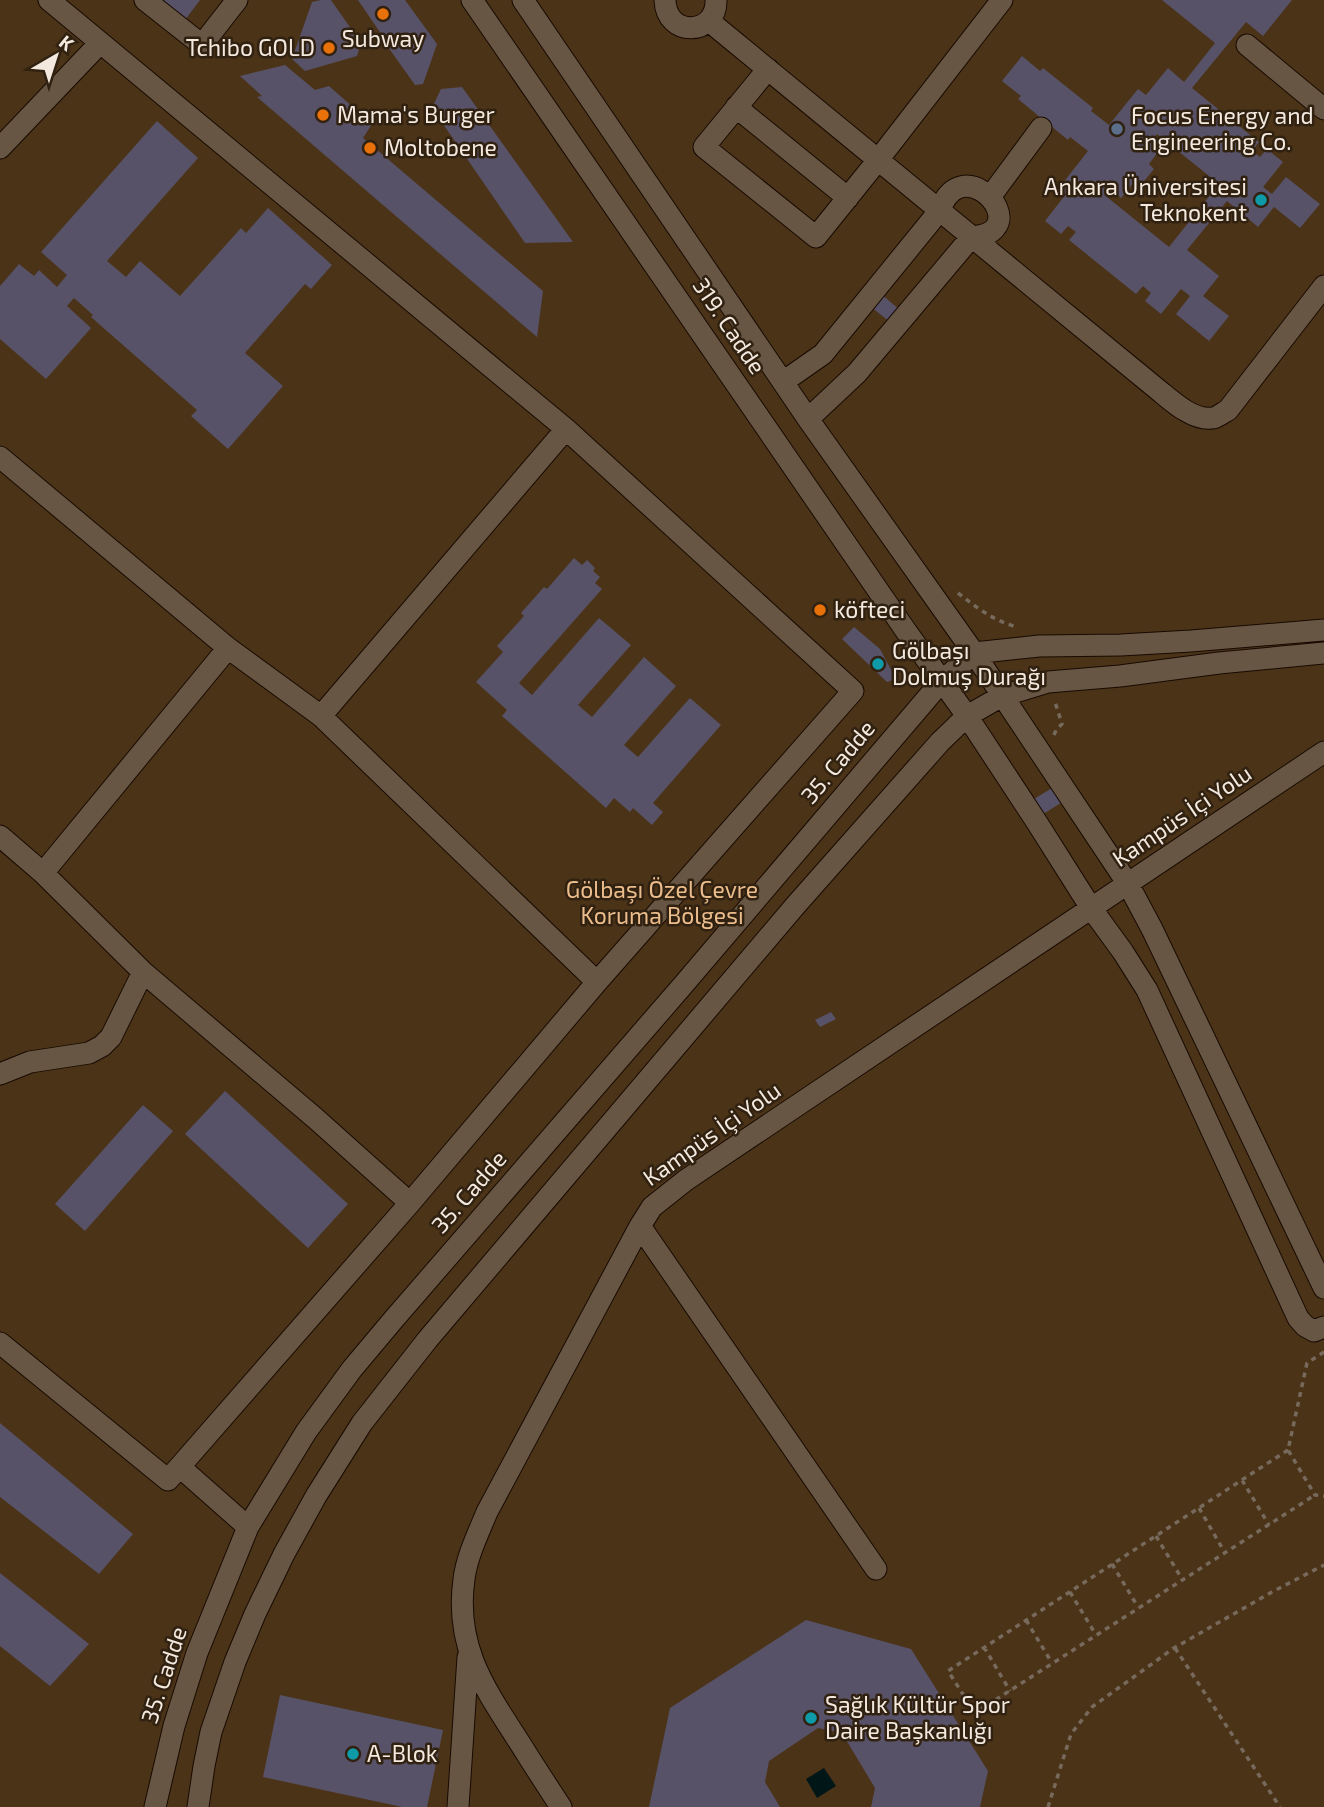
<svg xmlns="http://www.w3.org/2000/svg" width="1324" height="1807" font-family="'Exo 2',sans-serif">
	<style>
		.green { fill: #4b3318 }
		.water { fill: #001617 }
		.building { fill: #575267; fill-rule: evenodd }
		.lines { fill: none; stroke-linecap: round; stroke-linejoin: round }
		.minor-casing { stroke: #180a00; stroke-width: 23 }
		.path { stroke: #776a5c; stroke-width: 3.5; stroke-dasharray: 5 5; stroke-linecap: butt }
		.minor { stroke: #675644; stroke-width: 21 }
		.food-dot { fill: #e8710a; stroke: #302111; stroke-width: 2.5 }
		.service-dot { fill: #5c6f8a; stroke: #302111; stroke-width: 2.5 }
		.culture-dot { fill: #0f9aa8; stroke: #302111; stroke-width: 2.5 }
		.labels { text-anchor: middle; stroke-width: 5; stroke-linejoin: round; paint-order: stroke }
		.poi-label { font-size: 23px; fill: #f3e9de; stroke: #302111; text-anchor: start }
		.street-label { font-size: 23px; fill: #f3e9de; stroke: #302111 }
		.park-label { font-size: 23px; fill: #ecbd8c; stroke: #302111 }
	</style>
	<rect width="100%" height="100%" fill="#302111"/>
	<path class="green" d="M 0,0 L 1324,0 L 1324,1807 L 0,1807 Z"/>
	<path class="water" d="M 824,1768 L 836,1786 L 817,1798 L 806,1779 Z"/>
	<path class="building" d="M 151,0 L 200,0 L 182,24 Z
		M 321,0 L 331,0 L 361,43 L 357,56 L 305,71 L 292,59 L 312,2 Z
		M 358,0 L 405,0 L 437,44 L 423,84 L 415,85 L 388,47 L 388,44 Z
		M 1162,0 L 1292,0 L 1263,36 L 1246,22 L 1192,88 L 1259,142 L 1252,151 L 1260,157 L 1267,149 L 1283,162 L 1263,187 L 1272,194 L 1286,177 L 1320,204 L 1300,228 L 1274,207 L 1258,227 L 1227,201 L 1187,250 L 1219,276 L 1203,296 L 1229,316 L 1209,341 L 1176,314 L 1190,296 L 1181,289 L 1161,314 L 1145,301 L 1151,293 L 1143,286 L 1136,294 L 1069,240 L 1076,232 L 1068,226 L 1061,234 L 1045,221 L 1066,194 L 1059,188 L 1088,151 L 1070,137 L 1068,140 L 1018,99 L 1021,96 L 1002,81 L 1022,56 L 1040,71 L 1043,68 L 1093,108 L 1091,111 L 1109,125 L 1138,89 L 1146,95 L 1168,68 L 1184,82 L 1215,43 ZM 1157,134 L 1219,184 L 1169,247 L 1107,197 L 1112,190 L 1121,198 L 1134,182 L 1140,186 L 1154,169 L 1149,164 L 1161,148 L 1152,141 Z
		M 285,65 L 315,90 L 329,86 L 372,124 L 363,138 L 543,291 L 537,337 L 257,97 L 262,96 L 240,76 Z
		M 462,87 L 573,242 L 525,243 L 432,108 L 441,89 Z
		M 157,121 L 198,158 L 107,261 L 126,277 L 140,261 L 180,296 L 241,228 L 246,233 L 268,208 L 332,265 L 311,289 L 305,284 L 245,353 L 283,386 L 228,449 L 191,416 L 197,410 L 91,317 L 93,315 L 74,298 L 67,306 L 91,328 L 46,379 L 0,339 L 0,286 L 19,264 L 34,276 L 39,270 L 57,287 L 67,275 L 41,252 Z
		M 880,293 L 901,311 L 891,323 L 870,306 Z
		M 574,558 L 582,565 L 587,560 L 595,568 L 593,571 L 600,577 L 595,583 L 602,589 L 519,683 L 532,695 L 599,618 L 631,645 L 578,705 L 592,717 L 644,657 L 676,686 L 624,745 L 638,757 L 690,698 L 721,725 L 653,803 L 663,812 L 652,825 L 633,808 L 630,812 L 614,798 L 606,808 L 502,716 L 507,710 L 476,682 L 503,652 L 497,646 L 524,616 L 521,613 L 544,587 L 547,589 Z
		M 854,627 L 880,649 L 896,679 L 887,682 L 842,639 Z
		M 1065,780 L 1075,794 L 1040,816 L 1031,801 Z
		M 831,1012 L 836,1019 L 820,1027 L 815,1020 Z
		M 225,1091 L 348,1204 L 308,1248 L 185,1134 Z
		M 143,1105 L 173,1131 L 85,1231 L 55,1204 Z
		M 0,1423 L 133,1534 L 99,1574 L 0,1497 Z
		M 0,1573 L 89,1644 L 50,1686 L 0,1646 Z
		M 806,1620 L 911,1649 L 988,1771 L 980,1807 L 871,1807 L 875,1788 L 842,1733 L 818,1728 L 769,1761 L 765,1782 L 780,1807 L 649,1807 L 670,1708 Z
		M 280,1695 L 443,1730 L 427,1807 L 402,1807 L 263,1777 Z"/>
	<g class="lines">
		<g class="minor-casing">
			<path id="minor" d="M 145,0 L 202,45 L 237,0
				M 472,0 L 906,631 L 967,716 L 1036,821 L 1091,908 L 1123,952 L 1147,990 L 1298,1318 L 1305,1326 L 1314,1331 L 1324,1327
				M 523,0 L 808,419 L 974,653 L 1128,884 L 1152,929 L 1324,1288
				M 665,0 C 666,38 717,36 716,0
				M 709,21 L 1162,393 C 1175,404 1195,421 1213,418 C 1218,417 1224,412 1228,410 L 1324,286
				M 1247,45 L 1324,109
				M 768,69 L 704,147 L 816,237 L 878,160 L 1002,0
				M 736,107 L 848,198
				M 0,148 L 100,43
				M 990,197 L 1041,128
				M 783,382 L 823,354 L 940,210 C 959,157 1014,206 995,228 C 988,237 978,234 971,239 C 968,241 965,244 963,247 L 857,373 L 808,419
				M 0,457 L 228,648 L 321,716 L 597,982
				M 321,716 L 566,429
				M 0,836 L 43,873 L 143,972 L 315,1118 L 410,1203
				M 43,873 L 228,648
				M 0,1074 L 30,1062 L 89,1053 L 102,1046 L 111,1037 L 143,972
				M 640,1226 L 876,1569
				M 0,1343 L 168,1480 L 410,1203 L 597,982 L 853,691 L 566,429 L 49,0
				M 180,1467 L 248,1527
				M 155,1807 L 174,1726 L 197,1653 L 248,1527 L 306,1432 L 352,1369 L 394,1319 L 684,984 L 941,682 L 974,653 L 1039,646 L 1121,645 L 1191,641 L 1324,630
				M 198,1807 L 204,1766 L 211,1732 L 235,1662 L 255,1614 L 284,1554 L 316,1496 L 362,1423 L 428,1339 L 795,906 L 940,742 L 967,716 L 1002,696 L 1048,682 L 1120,676 L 1219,663 L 1324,653
				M 458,1807 L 468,1657
				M 561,1807 C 545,1783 530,1759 514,1734 C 481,1683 455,1643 464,1579 C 467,1556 478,1534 487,1512 L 640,1226 L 652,1207 L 686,1180 L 1324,752"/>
		</g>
		<path class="path" d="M 958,593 C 977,608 994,621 1017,627
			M 1054,735 L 1056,730 L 1062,724 L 1055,702
			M 1324,1352 L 1307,1363 L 1288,1450 L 1315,1495 L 1324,1496
			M 1288,1450 L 948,1671 L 975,1713 L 1315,1495
			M 1242,1480 L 1269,1525
			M 1199,1508 L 1225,1553
			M 1156,1536 L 1182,1579
			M 1112,1564 L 1138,1607
			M 1070,1592 L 1096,1635
			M 1026,1620 L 1052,1663
			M 984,1647 L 1010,1691
			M 1175,1648 L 1280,1807
			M 1048,1807 L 1071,1734 L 1092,1707 L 1174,1648 L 1272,1592 L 1324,1565"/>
		<use href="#minor" class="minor"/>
	</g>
	<g class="food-dot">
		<circle cx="383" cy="14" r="7"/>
		<circle cx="329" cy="48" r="7"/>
		<circle cx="323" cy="115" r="7"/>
		<circle cx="370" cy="148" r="7"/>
		<circle cx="820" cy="610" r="7"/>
	</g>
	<circle class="service-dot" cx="1117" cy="129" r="7"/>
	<g class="culture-dot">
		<circle cx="1261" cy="200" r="7"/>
		<circle cx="878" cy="664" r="7"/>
		<circle cx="811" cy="1718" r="7"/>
		<circle cx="353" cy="1754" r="7"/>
	</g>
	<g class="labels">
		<g class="poi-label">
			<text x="383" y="47" text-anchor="middle">Subway</text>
			<text x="315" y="56" text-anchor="end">Tchibo GOLD</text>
			<text x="337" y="123">Mama's Burger</text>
			<text x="1131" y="124">Focus Energy and<tspan x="1131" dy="26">Engineering Co.</tspan></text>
			<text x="384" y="156">Moltobene</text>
			<text x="1247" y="195" text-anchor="end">Ankara Üniversitesi<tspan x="1247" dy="26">Teknokent</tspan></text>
			<text x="834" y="618">köfteci</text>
			<text x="892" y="659">Gölbaşı<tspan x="892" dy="26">Dolmuş Durağı</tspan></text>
			<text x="825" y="1713">Sağlık Kültür Spor<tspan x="825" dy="26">Daire Başkanlığı</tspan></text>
			<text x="367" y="1762">A-Blok</text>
		</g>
		<g class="street-label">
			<text transform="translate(729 326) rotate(56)" y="8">319. Cadde</text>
			<text transform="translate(838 762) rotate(-50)" y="8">35. Cadde</text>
			<text transform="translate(1182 816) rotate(-34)" y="8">Kampüs İçi Yolu</text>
			<text transform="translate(712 1134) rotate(-35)" y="8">Kampüs İçi Yolu</text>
			<text transform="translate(469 1192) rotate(-49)" y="8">35. Cadde</text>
			<text transform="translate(164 1675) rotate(-72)" y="8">35. Cadde</text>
		</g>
		<g class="park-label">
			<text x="662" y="898">Gölbaşı Özel Çevre<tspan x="662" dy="26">Koruma Bölgesi</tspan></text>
		</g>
	</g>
	<g transform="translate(56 56) rotate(39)" stroke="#302111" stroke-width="5" paint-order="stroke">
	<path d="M0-5L12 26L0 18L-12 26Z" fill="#f3e9de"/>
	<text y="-10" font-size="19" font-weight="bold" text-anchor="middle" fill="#f3e9de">K</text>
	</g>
</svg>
